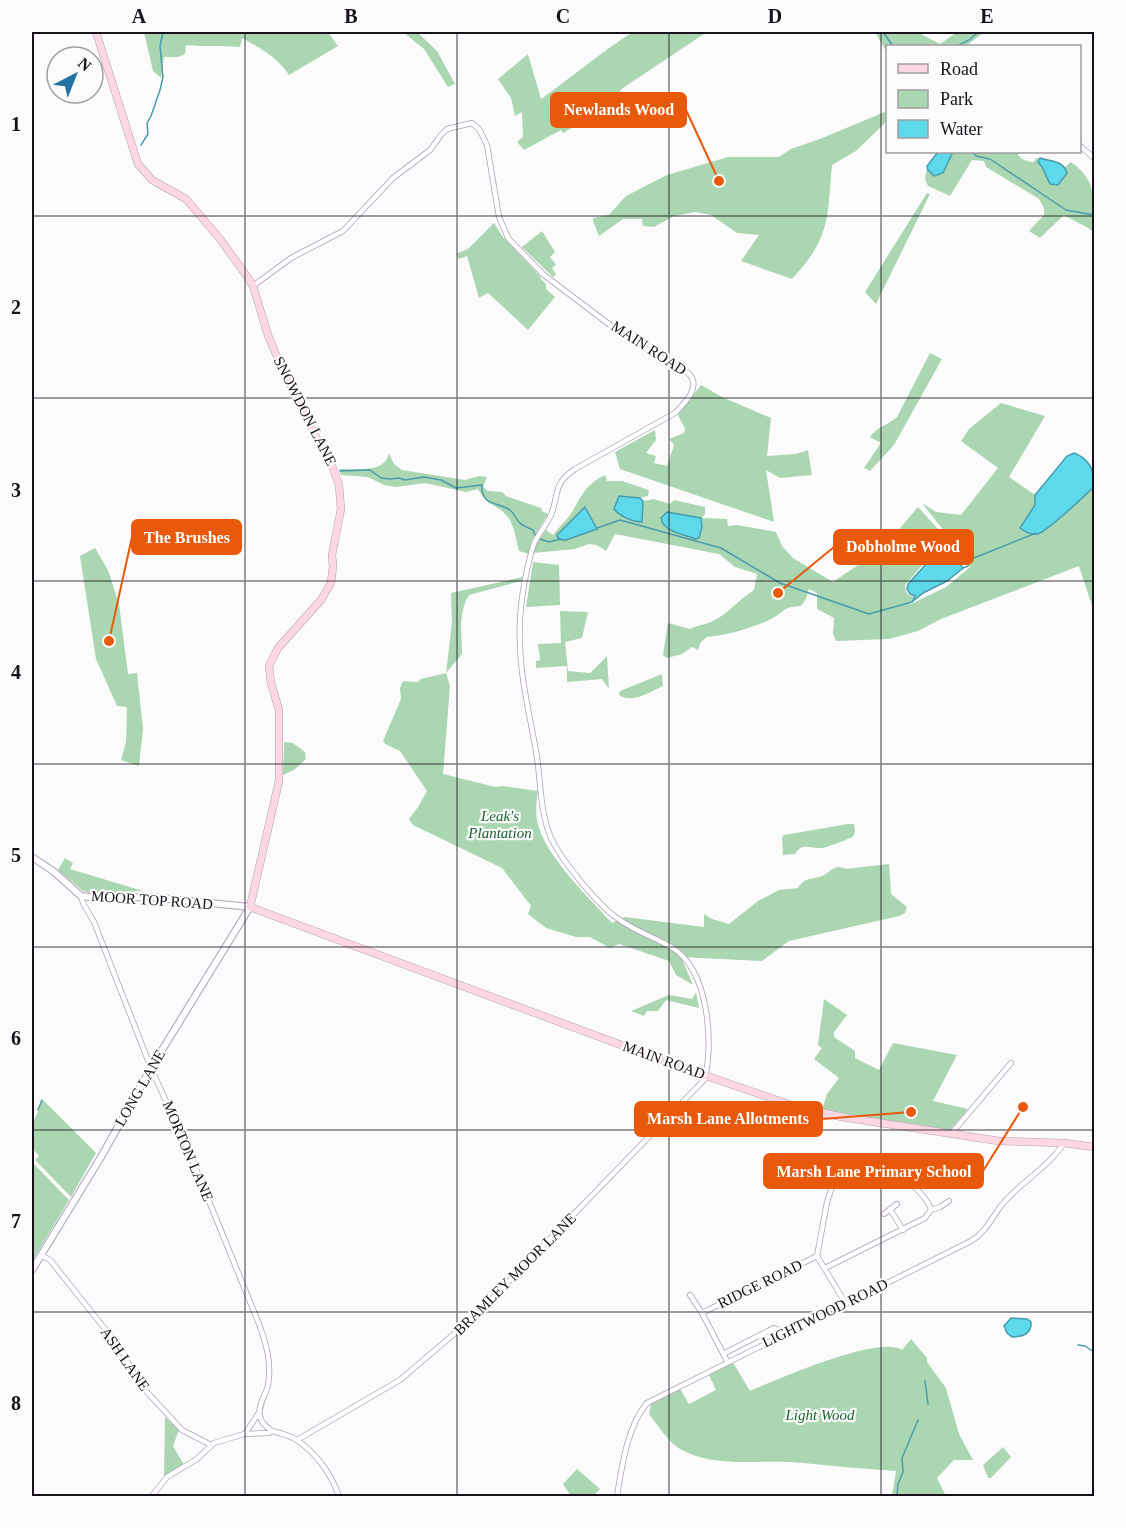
<svg xmlns="http://www.w3.org/2000/svg" width="1126" height="1528" font-family="'Times New Roman',serif">
	<style>
		.green { fill: #aad6b1 }
		.water { fill: #5ed8eb; stroke: #499cad; stroke-width: 1.5 }
		.lines { fill: none; stroke-linecap: round; stroke-linejoin: round }
		.stream { stroke: #499cad; stroke-width: 1.5 }
		.minor-casing { stroke: #b09eb9; stroke-width: 6 }
		.tertiary-casing { stroke: #b09eb9; stroke-width: 8 }
		.secondary-casing { stroke: #b09eb9; stroke-width: 8 }
		.minor { stroke: #fff; stroke-width: 4.5 }
		.tertiary { stroke: #fff; stroke-width: 6 }
		.secondary { stroke: #fdd7e1; stroke-width: 7 }
		.grid { fill: none; stroke: #18111b; stroke-width: 1.5; stroke-opacity: 0.55 }
		.labels { text-anchor: middle; stroke-width: 4.5; stroke-linejoin: round; paint-order: stroke }
		.street-label { font-size: 15px; fill: #18111b; stroke: #fbfbfb }
		.park-label { font-size: 15px; font-style: italic; fill: #16652f; stroke: #fbfbfb }
		.leader { fill: none; stroke: #e8590c; stroke-width: 2 }
		.callout-dot { fill: #e8590c; stroke: #fbfbfb; stroke-width: 2 }
		.callout { fill: #e8590c; stroke: #e8590c; stroke-width: 2 }
		.callout-label { font-size: 16px; text-anchor: middle; font-weight: bold; fill: #fff }
		.neatline { fill: none; stroke: #18111b; stroke-width: 2 }
		.grid-label { font-size: 20px; text-anchor: middle; font-weight: bold; fill: #18111b }
	</style>
	<rect width="100%" height="100%" fill="#fbfbfb"/>
	<path class="green" d="M 144,32 L 328,32 L 338,46 L 289,75 C 277,57 260,48 242,38 L 240,47 C 221,45 204,47 186,45 L 185,54 L 178,57 L 164,57 L 161,78 L 153,71 Z
		M 403,32 L 417,32 L 437,51 L 455,84 L 448,87 L 424,49 Z
		M 633,32 L 707,32 L 623,88 L 601,111 L 563,133 L 561,130 L 524,150 L 517,142 L 523,137 L 522,112 L 515,116 L 511,98 L 498,79 L 528,54 L 541,99 C 572,77 601,52 633,32 Z
		M 875,32 L 917,32 L 940,44 L 957,32 L 984,32 L 966,46 L 888,46 L 887,57 L 886,51 Z
		M 887,111 L 887,121 L 856,151 L 832,165 C 827,219 831,237 792,279 L 741,261 L 759,235 L 737,233 L 711,215 L 696,212 L 674,216 L 654,227 L 643,226 L 642,219 L 623,219 L 599,236 L 593,221 L 593,218 L 609,215 L 626,196 L 667,175 L 728,157 L 779,157 L 791,149 L 820,139 Z
		M 951,152 L 1018,152 L 1018,155 C 1022,160 1028,162 1034,162 L 1036,158 L 1039,159 L 1038,162 L 1046,173 L 1058,185 L 1067,173 L 1065,167 L 1071,162 C 1099,182 1094,203 1094,233 C 1088,226 1073,221 1064,215 L 1040,238 L 1029,231 L 1044,215 L 1044,208 L 1039,199 L 986,167 L 984,161 L 972,160 L 950,196 L 928,186 L 925,179 L 927,166 L 928,171 L 952,154 Z
		M 927,193 L 930,194 L 876,304 L 865,292 Z
		M 494,223 L 503,237 L 541,277 L 540,278 L 546,284 L 546,289 L 555,297 L 528,330 L 488,293 L 479,298 L 467,256 L 459,259 L 456,254 L 468,249 Z
		M 542,231 L 555,252 L 550,257 L 556,265 L 552,268 L 556,274 L 553,277 L 522,247 Z
		M 930,353 L 942,359 L 894,445 L 870,471 L 864,468 L 881,443 L 870,437 C 878,426 888,425 897,417 Z
		M 701,385 L 722,397 L 771,418 L 767,456 L 796,454 L 808,450 L 812,475 L 780,478 L 766,470 L 774,522 L 620,469 L 615,452 L 655,430 L 656,440 L 646,453 L 656,456 L 654,463 L 667,466 L 674,445 L 669,439 L 684,433 L 685,429 L 678,415 Z
		M 1001,403 L 1045,416 L 1009,477 L 1035,495 L 1035,505 L 1020,528 L 1064,514 L 1094,487 L 1094,612 L 1079,566 L 941,619 L 918,631 L 889,639 L 836,641 L 833,634 L 834,618 L 817,609 L 817,593 L 809,589 L 806,599 L 801,606 C 782,607 786,611 771,619 C 756,627 725,636 707,637 L 701,642 L 698,650 L 692,647 L 682,654 L 667,658 L 663,655 L 668,623 L 690,629 C 697,625 705,625 713,621 C 728,614 739,599 754,590 L 757,574 L 735,567 L 719,554 L 615,534 L 606,551 L 597,545 L 589,544 L 575,549 L 533,553 L 537,543 L 546,530 L 553,535 C 559,527 567,520 572,512 C 583,494 585,485 605,475 L 607,481 L 622,481 L 649,490 L 648,496 L 640,498 L 620,496 L 615,511 L 632,520 L 642,522 L 643,501 L 654,499 L 670,504 L 674,500 L 705,507 L 705,514 L 702,518 L 727,519 L 728,526 L 737,525 L 776,532 L 782,546 L 793,558 L 833,582 L 883,548 L 918,507 L 946,538 L 905,585 C 905,592 907,595 914,597 L 909,605 L 946,587 L 970,567 C 955,543 939,525 922,503 L 936,512 L 961,515 L 998,468 L 961,441 L 969,429 Z
		M 389,453 L 394,464 L 402,470 L 465,480 L 479,476 L 487,477 L 483,487 L 488,491 L 502,492 L 506,496 L 541,508 L 542,511 L 548,514 L 532,540 L 529,554 L 519,551 C 516,540 514,523 506,515 C 494,502 488,508 478,489 L 466,492 L 425,483 L 396,487 L 384,485 L 368,477 L 341,475 L 339,469 C 356,468 385,474 389,453 Z
		M 95,548 L 108,570 L 119,604 L 128,674 L 137,673 L 143,729 L 139,766 L 121,760 L 126,742 L 127,707 L 117,706 L 96,659 L 80,556 Z
		M 533,562 L 559,565 L 560,605 L 526,607 Z
		M 523,577 L 521,581 L 469,595 C 458,612 462,634 462,654 L 446,673 L 450,686 L 443,774 L 495,787 L 502,786 L 538,791 C 536,803 535,816 539,828 C 549,859 589,898 612,923 L 625,917 L 704,927 L 704,914 L 712,919 L 729,924 L 758,901 L 779,890 L 798,888 C 804,878 809,880 819,877 C 831,874 832,863 846,869 L 889,864 L 891,894 L 907,907 L 905,913 L 899,916 L 789,941 L 762,961 L 681,957 L 693,985 L 676,975 L 669,961 L 619,944 L 610,948 L 590,937 L 576,937 L 546,928 L 528,914 L 531,906 L 502,868 L 413,825 L 409,819 L 418,807 L 427,791 L 400,751 L 385,744 L 383,741 L 401,699 L 400,688 L 403,681 L 418,682 L 421,679 L 446,673 L 452,623 L 451,593 Z
		M 560,611 L 588,612 L 582,638 L 565,642 L 568,671 L 590,673 L 607,656 L 609,689 L 602,679 L 567,682 L 567,666 L 536,668 L 536,661 L 540,660 L 538,644 L 561,643 Z
		M 662,674 L 663,686 C 650,692 632,704 619,695 L 620,691 Z
		M 284,742 L 293,743 L 305,752 L 306,759 L 294,770 L 283,775 Z
		M 848,824 L 854,824 L 855,831 L 853,837 C 845,840 827,848 821,848 C 809,849 803,842 795,854 L 783,855 L 782,838 L 784,835 Z
		M 65,858 L 73,863 L 70,869 L 143,891 L 95,894 L 83,891 L 58,870 Z
		M 696,992 L 699,1008 L 666,1000 L 658,1011 L 647,1011 L 644,1016 L 631,1011 L 669,995 L 692,999 Z
		M 824,999 L 847,1015 L 834,1032 L 834,1037 L 855,1051 L 855,1058 L 879,1070 L 893,1043 L 957,1055 L 933,1101 L 968,1109 L 950,1130 L 822,1110 L 827,1094 L 839,1078 L 814,1059 L 822,1048 L 818,1045 Z
		M 43,1100 L 96,1153 L 71,1197 L 35,1160 L 39,1156 L 32,1148 L 32,1125 Z
		M 32,1162 L 69,1200 L 32,1262 Z
		M 911,1339 L 927,1358 L 927,1362 L 946,1388 L 959,1434 L 973,1460 L 954,1460 L 937,1478 L 946,1496 L 892,1496 L 896,1471 C 865,1469 834,1466 803,1463 C 763,1458 717,1470 680,1449 C 668,1442 658,1425 649,1414 L 651,1404 L 679,1387 L 689,1404 L 716,1390 L 708,1373 L 732,1361 L 750,1391 C 776,1380 879,1334 902,1350 Z
		M 165,1417 L 179,1430 L 173,1446 L 184,1465 L 164,1476 Z
		M 1003,1447 L 1011,1457 L 991,1478 L 988,1478 L 983,1465 Z
		M 577,1469 L 600,1489 L 593,1496 L 571,1496 L 563,1484 Z"/>
	<path class="water" d="M 938,152 L 951,152 L 952,154 L 943,173 L 934,176 L 928,170 L 927,166 Z
		M 1040,158 C 1051,162 1063,160 1067,173 L 1058,185 L 1050,184 L 1042,167 L 1038,162 Z
		M 1074,453 C 1090,459 1095,471 1094,487 C 1084,496 1049,530 1038,534 C 1031,535 1025,532 1020,528 L 1035,505 L 1035,495 L 1067,456 Z
		M 619,496 L 640,498 L 643,501 L 642,522 C 633,522 619,516 614,509 Z
		M 585,507 L 597,529 L 566,540 L 562,540 L 558,538 L 557,535 Z
		M 667,512 L 701,518 L 702,527 L 699,538 L 696,539 C 684,534 663,532 661,518 Z
		M 945,543 L 963,568 L 947,581 L 923,593 L 912,602 L 915,596 L 910,594 L 907,589 L 908,584 Z
		M 1011,1318 L 1027,1319 L 1031,1322 C 1032,1334 1022,1337 1012,1337 L 1007,1333 L 1004,1326 Z"/>
	<g class="lines">
		<path class="stream" d="M 883,32 L 893,46
			M 957,46 L 969,40 L 976,34 L 975,32
			M 141,145 L 148,134 L 147,123 L 151,116 L 160,90 L 163,77 L 160,46 L 163,32
			M 972,152 L 976,156 L 990,159 L 1066,210 L 1094,215
			M 340,471 L 370,470 L 381,478 L 390,479 L 399,478 L 405,480 L 424,477 L 441,480 L 456,488 L 482,485 C 481,508 500,501 511,511 C 515,514 516,520 520,523 C 523,526 529,528 533,530 L 536,537
			M 597,528 L 620,520 L 721,548 L 780,583 L 869,614 L 912,602
			M 540,539 L 549,542 L 561,539
			M 963,568 L 968,566 L 969,560 L 1036,533
			M 38,1110 L 42,1100
			M 1078,1345 L 1085,1346 L 1094,1352
			M 925,1381 L 928,1404
			M 897,1496 L 898,1484 L 903,1472 L 902,1458 L 918,1420"/>
		<g class="minor-casing">
			<path id="minor" d="M 1080,146 L 1094,158
				M 253,286 L 291,258 L 343,231 L 393,178 L 430,150 L 441,135 L 447,129 L 472,123 L 479,129 L 487,145 L 499,217 L 508,238 L 544,275 L 626,337 L 688,373 C 702,386 686,402 675,413 L 575,469 C 552,485 560,492 551,515 C 546,526 537,535 533,546 C 524,578 518,612 520,645 C 521,683 531,720 537,757 C 541,785 540,816 553,842 C 564,863 598,905 617,918 C 634,931 655,937 673,948 C 709,972 713,1040 705,1079 L 475,1316 L 400,1380 L 297,1440
				M 81,896 L 83,903 L 94,922 L 151,1068 L 189,1152 L 259,1324 C 266,1343 272,1363 268,1385 C 266,1395 257,1406 260,1417 C 261,1423 267,1427 272,1431
				M 951,1134 L 1011,1063
				M 890,1209 L 903,1230
				M 931,1210 L 940,1207 L 949,1201
				M 884,1214 L 897,1204
				M 41,1255 L 50,1260 L 121,1349 L 137,1380 L 146,1391 L 182,1430 L 211,1445
				M 825,1268 L 925,1218 L 931,1210
				M 690,1295 L 702,1313 L 727,1361
				M 846,1304 L 817,1256 L 827,1202 L 832,1187 L 843,1175 L 868,1159 L 876,1157 C 890,1166 927,1193 931,1210
				M 702,1313 L 817,1256
				M 723,1354 L 774,1328 L 779,1330 L 782,1335
				M 245,1434 L 260,1411
				M 152,1496 L 167,1477 L 197,1459 L 214,1443 L 244,1434 L 269,1433 L 272,1431 C 280,1433 288,1435 295,1439 C 316,1452 331,1474 339,1496
				M 617,1496 C 622,1466 627,1427 647,1403 L 971,1241 C 985,1233 991,1219 1001,1206 C 1019,1183 1048,1168 1064,1143"/>
		</g>
		<g class="tertiary-casing">
			<path id="tertiary" d="M 32,857 L 53,871 L 81,896 L 99,898 L 150,897 L 250,907 L 151,1068 L 101,1157 L 32,1270"/>
		</g>
		<g class="secondary-casing">
			<path id="secondary" d="M 96,32 L 138,164 L 152,180 L 186,199 L 220,239 L 246,275 L 253,286 L 268,335 L 283,371 L 319,443 L 330,460 L 339,485 L 341,509 L 332,555 L 333,566 L 331,583 L 321,600 L 278,648 L 269,666 L 271,683 L 279,710 L 279,781 L 250,907 L 675,1065 L 797,1107 L 842,1117 L 999,1141 L 1064,1143 L 1094,1147"/>
		</g>
		<use href="#minor" class="minor"/>
		<use href="#tertiary" class="tertiary"/>
		<use href="#secondary" class="secondary"/>
	</g>
	<path class="grid" d="M 245,32 L 245,1496M 457,32 L 457,1496M 669,32 L 669,1496M 881,32 L 881,1496M 32,216 L 1094,216M 32,398 L 1094,398M 32,581 L 1094,581M 32,764 L 1094,764M 32,947 L 1094,947M 32,1130 L 1094,1130M 32,1312 L 1094,1312"/>
	<g class="labels">
		<g class="street-label">
			<text transform="translate(649 348) rotate(33)" y="5">MAIN ROAD</text>
			<text transform="translate(305 411) rotate(63)" y="5">SNOWDON LANE</text>
			<text transform="translate(152 900) rotate(4)" y="5">MOOR TOP ROAD</text>
			<text transform="translate(664 1060) rotate(20)" y="5">MAIN ROAD</text>
			<text transform="translate(140 1088) rotate(-60)" y="5">LONG LANE</text>
			<text transform="translate(188 1151) rotate(67)" y="5">MORTON LANE</text>
			<text transform="translate(515 1274) rotate(-45)" y="5">BRAMLEY MOOR LANE</text>
			<text transform="translate(760 1284) rotate(-26)" y="5">RIDGE ROAD</text>
			<text transform="translate(825 1313) rotate(-26)" y="5">LIGHTWOOD ROAD</text>
			<text transform="translate(125 1359) rotate(55)" y="5">ASH LANE</text>
		</g>
		<g class="park-label">
			<text x="500" y="821">Leak's<tspan x="500" dy="17">Plantation</tspan></text>
			<text x="820" y="1420">Light Wood</text>
		</g>
	</g>
	<path class="leader" d="M719 181L686 110M109 641L132 537M778 593L834 547M911 1112L822 1119M1023 1107L983 1171"/>
	<g class="callout-dot">
		<circle cx="719" cy="181" r="6"/>
		<circle cx="109" cy="641" r="6"/>
		<circle cx="778" cy="593" r="6"/>
		<circle cx="911" cy="1112" r="6"/>
		<circle cx="1023" cy="1107" r="6"/>
	</g>
	<g class="callout">
		<rect x="551" y="93" width="135" height="34" rx="6"/>
		<rect x="132" y="520" width="109" height="34" rx="6"/>
		<rect x="834" y="530" width="139" height="34" rx="6"/>
		<rect x="635" y="1102" width="187" height="34" rx="6"/>
		<rect x="764" y="1154" width="219" height="34" rx="6"/>
	</g>
	<g class="callout-label">
		<text x="619" y="115">Newlands Wood</text>
		<text x="187" y="543">The Brushes</text>
		<text x="903" y="552">Dobholme Wood</text>
		<text x="728" y="1124">Marsh Lane Allotments</text>
		<text x="874" y="1177">Marsh Lane Primary School</text>
	</g>
	<rect width="1126" height="1528" fill="none" stroke="#fbfbfb" stroke-width="66"/>
	<rect x="886" y="45" width="195" height="108" fill="#fbfbfb" stroke="#a09da1" stroke-width="1.5"/>
	<rect x="898" y="64" width="30" height="9" fill="#fdd7e1" stroke="#a09da1" stroke-width="1.5"/>
	<text x="940" y="75" font-size="18" fill="#18111b">Road</text>
	<rect x="898" y="90" width="30" height="18" fill="#aad6b1" stroke="#a09da1" stroke-width="1.5"/>
	<text x="940" y="105" font-size="18" fill="#18111b">Park</text>
	<rect x="898" y="120" width="30" height="18" fill="#5ed8eb" stroke="#a09da1" stroke-width="1.5"/>
	<text x="940" y="135" font-size="18" fill="#18111b">Water</text>
	<g transform="translate(75 75) rotate(42)"><circle r="28" fill="#fbfbfb" stroke="#a09da1" stroke-width="1.5"/>
	<path d="M0-4.5L10 22L0 15L-10 22Z" fill="#2372a4"/>
	<text y="-9" font-size="16" font-weight="bold" text-anchor="middle" fill="#18111b">N</text>
	</g>
	<rect x="33" y="33" width="1060" height="1462" class="neatline"/>
	<g class="grid-label">
		<text x="139" y="23">A</text>
		<text x="351" y="23">B</text>
		<text x="563" y="23">C</text>
		<text x="775" y="23">D</text>
		<text x="987" y="23">E</text>
		<text x="16" y="131">1</text>
		<text x="16" y="314">2</text>
		<text x="16" y="497">3</text>
		<text x="16" y="679">4</text>
		<text x="16" y="862">5</text>
		<text x="16" y="1045">6</text>
		<text x="16" y="1228">7</text>
		<text x="16" y="1410">8</text>
	</g>
</svg>
